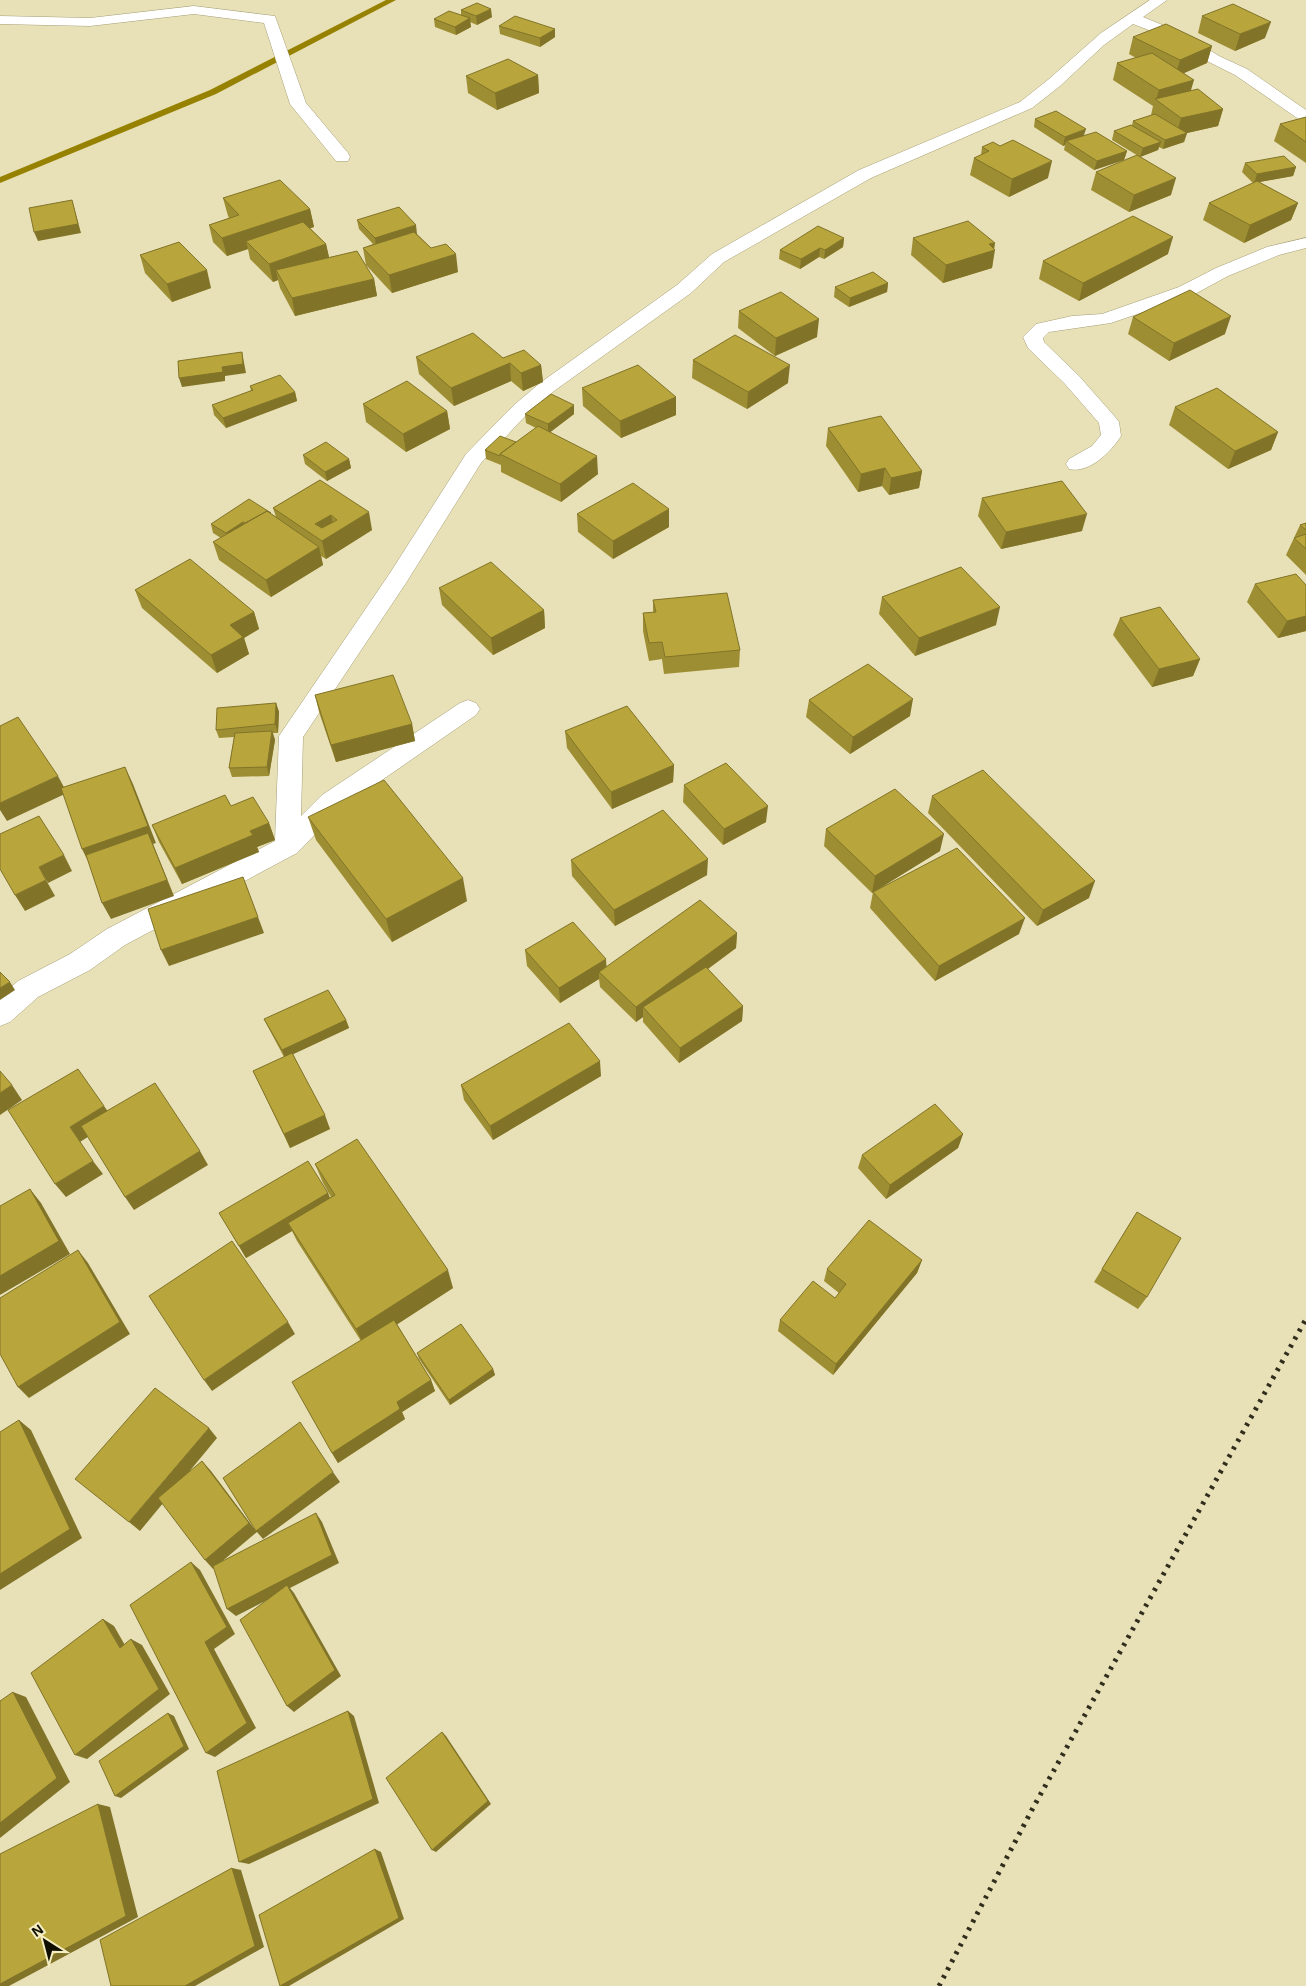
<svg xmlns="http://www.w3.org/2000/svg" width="1306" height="1986" font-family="Helvetica,sans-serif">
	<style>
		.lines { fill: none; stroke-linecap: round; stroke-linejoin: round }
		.stream { fill: #968200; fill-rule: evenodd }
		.minor-casing { stroke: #a69f76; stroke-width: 1 }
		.minor { fill: #fff; fill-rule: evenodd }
		.rail { stroke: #312d1d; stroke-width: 5; stroke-dasharray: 3 6; stroke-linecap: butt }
		.wall { fill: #9e8e33 }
		.shaded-wall { fill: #817429 }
		.building { fill: #b8a53b; stroke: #817429; fill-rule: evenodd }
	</style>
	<rect width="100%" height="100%" fill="#e8e0b6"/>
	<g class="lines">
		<path class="stream" d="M 386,0 L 396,0 L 216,94 L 0,183 L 0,177 L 210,90 Z"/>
		<g class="minor-casing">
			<path id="minor" d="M 1150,0 L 1167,0 L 1143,17 L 1182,33 L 1219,56 L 1247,69 L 1306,110 L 1306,122 L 1300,120 L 1235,75 L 1209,62 L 1172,39 L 1133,24 L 1104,45 L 1060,86 L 1032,108 L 871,178 L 724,262 L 691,293 L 554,391 L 528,413 L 481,463 L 406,583 L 303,737 L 301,816 L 322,795 L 460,703 L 468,700 L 476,703 L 480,709 L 476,715 L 340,809 L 297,853 L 125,945 L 90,970 L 38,997 L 10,1022 L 0,1026 L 0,997 L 18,981 L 70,954 L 107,929 L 275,841 L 279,736 L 390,573 L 466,454 L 514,405 L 540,383 L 677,285 L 712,254 L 859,170 L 1020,102 L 1049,79 L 1101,33 Z
				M 194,6 L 275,16 L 306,103 L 348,153 L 350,157 L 348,161 L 336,161 L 290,104 L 264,23 L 194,14 L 90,26 L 0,24 L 0,16 L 90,18 Z
				M 1306,238 L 1306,248 L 1279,255 L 1228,276 L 1193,295 L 1111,323 L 1049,332 L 1043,338 L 1044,342 L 1079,376 L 1116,418 L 1119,422 L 1121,436 C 1111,452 1089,474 1069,469 L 1066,464 L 1069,459 L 1092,446 L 1101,435 L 1099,423 L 1065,384 L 1028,348 L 1023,337 L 1036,324 L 1072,316 L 1102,314 L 1179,287 L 1216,268 L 1267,247 Z"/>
		</g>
		<use href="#minor" class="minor"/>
		<path class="rail" d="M 939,1986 L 1034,1806 L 1306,1319"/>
	</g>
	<path class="wall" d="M 461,10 L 492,17 L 477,25 L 470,22 L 471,27 L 456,35 L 435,27 L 434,19 L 461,15 Z
		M 1202,16 L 1265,38 L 1235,51 L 1198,33 Z
		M 499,26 L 555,37 L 540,47 L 500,34 Z
		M 1133,37 L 1212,46 L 1207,63 L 1184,73 L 1191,91 L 1223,109 L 1218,126 L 1187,133 L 1184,142 L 1163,149 L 1159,147 L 1158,150 L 1140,157 L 1112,140 L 1114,131 L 1132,125 L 1133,121 L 1151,115 L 1153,106 L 1113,80 L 1117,63 L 1136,58 L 1129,54 Z
		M 538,75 L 539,93 L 497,110 L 468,93 L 466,76 Z
		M 1306,117 L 1306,163 L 1274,141 L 1280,124 Z
		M 1035,119 L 1127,151 L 1124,160 L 1094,170 L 1064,150 L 1065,145 L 1063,146 L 1034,127 Z
		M 982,147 L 1048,178 L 1009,197 L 970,175 L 974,158 L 981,155 Z
		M 1245,163 L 1296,167 L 1293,176 L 1259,182 L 1298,203 L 1291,220 L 1244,243 L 1203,220 L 1209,203 L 1253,183 L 1242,172 Z
		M 1096,172 L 1171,195 L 1129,212 L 1091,190 Z
		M 223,198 L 310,209 L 314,227 L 310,228 L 326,244 L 329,258 L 374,279 L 377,296 L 295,316 L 280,288 L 278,280 L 273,282 L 250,259 L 248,249 L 227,256 L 213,242 L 209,225 L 229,218 L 228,216 Z
		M 357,220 L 417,234 L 431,248 L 458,272 L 392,293 L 366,265 L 363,248 L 373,244 L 359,229 Z
		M 844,238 L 843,247 L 824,259 L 819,257 L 800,269 L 779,259 L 780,250 Z
		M 913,238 L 995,243 L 992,268 L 943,283 L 911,255 Z
		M 1168,254 L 1079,301 L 1039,279 L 1043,261 Z
		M 140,255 L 211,288 L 172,302 L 145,273 Z
		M 888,283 L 887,292 L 849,307 L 834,297 L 835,287 Z
		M 739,311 L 817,337 L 775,356 L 738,328 Z
		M 1133,317 L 1225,334 L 1169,361 L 1128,334 Z
		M 416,357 L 503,358 L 541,365 L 543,382 L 523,391 L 511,381 L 454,406 L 419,374 Z
		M 693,360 L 788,383 L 747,409 L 692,378 Z
		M 250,386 L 295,392 L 297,401 L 226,428 L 214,415 L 212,405 L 251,391 Z
		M 582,388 L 676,397 L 676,415 L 621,438 L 583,406 Z
		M 363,404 L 447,411 L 450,429 L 406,452 L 366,422 Z
		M 1175,407 L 1278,432 L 1271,450 L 1228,469 L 1169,425 Z
		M 525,414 L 574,414 L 550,432 L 598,474 L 561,502 L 501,472 L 501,465 L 486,459 L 485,450 L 516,442 L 536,428 L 526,423 Z
		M 828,428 L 922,471 L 919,488 L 889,495 L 882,486 L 858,492 L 826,446 Z
		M 303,455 L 349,459 L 351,468 L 327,481 L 305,464 Z
		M 320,480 L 372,530 L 326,559 L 321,556 L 323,565 L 271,597 L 219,560 L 213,542 L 221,538 L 213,533 L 211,524 L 272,514 L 276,517 L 273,508 Z
		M 982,498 L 1082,531 L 1001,549 L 978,516 Z
		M 577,514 L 669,527 L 613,559 L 578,532 Z
		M 1306,523 L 1306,575 L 1286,555 L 1300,525 Z
		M 1255,584 L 1306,585 L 1306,631 L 1278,638 L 1247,602 Z
		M 439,588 L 544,610 L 545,628 L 493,655 L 442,605 Z
		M 135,590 L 254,612 L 259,629 L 244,638 L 249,654 L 217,673 L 142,608 Z
		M 882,597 L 996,625 L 915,656 L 879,614 Z
		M 653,600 L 740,650 L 739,667 L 664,674 L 662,659 L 649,661 L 643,631 L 643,613 L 653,613 Z
		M 1120,618 L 1200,659 L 1193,676 L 1152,687 L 1113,635 Z
		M 315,695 L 412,724 L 415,741 L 336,762 L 319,712 Z
		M 809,700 L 910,716 L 850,754 L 806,717 Z
		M 276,703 L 279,712 L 278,733 L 273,733 L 275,740 L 269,776 L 232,777 L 229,768 L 234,737 L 219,738 L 216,730 Z
		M 565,731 L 674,765 L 673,782 L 612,809 L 567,748 Z
		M 684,785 L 766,822 L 723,845 L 683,802 Z
		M 932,796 L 1089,898 L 1037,926 L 928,813 Z
		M 231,806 L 269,823 L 275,840 L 257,847 L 259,852 L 182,884 L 159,842 L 152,825 Z
		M 308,817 L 467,901 L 392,942 L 316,840 Z
		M 826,829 L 940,851 L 872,893 L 824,846 Z
		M 571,860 L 707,875 L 615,926 L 572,876 Z
		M 873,892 L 1019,934 L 935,981 L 870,908 Z
		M 737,933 L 736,948 L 708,969 L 743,1006 L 742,1021 L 679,1063 L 643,1022 L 643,1017 L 636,1022 L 600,987 L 599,979 L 560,1003 L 527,966 L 525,950 L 606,967 Z
		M 264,1019 L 346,1020 L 349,1028 L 293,1054 L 330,1129 L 290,1148 L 253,1071 L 284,1057 L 268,1027 Z
		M 601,1076 L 493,1140 L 464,1100 L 461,1085 Z
		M 963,1134 L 958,1148 L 886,1199 L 858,1168 L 862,1155 Z
		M 315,1164 L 453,1288 L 397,1324 L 431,1380 L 435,1391 L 402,1412 L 405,1419 L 338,1463 L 332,1453 L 361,1341 L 297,1241 L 292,1231 L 246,1258 L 227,1226 L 328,1193 L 330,1198 L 331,1197 L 323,1183 Z
		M 1137,1212 L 1147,1297 L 1138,1309 L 1094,1282 Z
		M 922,1260 L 917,1273 L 833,1375 L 778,1331 L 780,1320 L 835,1298 L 839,1293 L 824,1281 L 827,1269 Z
		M 417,1353 L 493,1369 L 495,1375 L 450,1405 L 419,1359 Z"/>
	<path class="shaded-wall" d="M 491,9 L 492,17 L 477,25 L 476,16 Z
		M 470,18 L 471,27 L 456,35 L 455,27 Z
		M 1271,22 L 1265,38 L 1235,51 L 1240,34 Z
		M 555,29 L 555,37 L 540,47 L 540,38 Z
		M 1212,46 L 1207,63 L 1175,77 L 1180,60 Z
		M 538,75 L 539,93 L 497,110 L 495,93 Z
		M 1194,80 L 1189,97 L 1156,100 L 1159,90 Z
		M 1223,109 L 1218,126 L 1187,133 L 1184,142 L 1163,149 L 1165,140 L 1176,136 L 1181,118 Z
		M 1086,129 L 1083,138 L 1066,141 L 1065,145 L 1063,146 L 1065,137 Z
		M 1161,142 L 1158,150 L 1140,157 L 1143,148 Z
		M 1127,151 L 1124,160 L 1094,170 L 1097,161 Z
		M 1052,161 L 1048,178 L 1009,197 L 1012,179 Z
		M 1296,167 L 1293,176 L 1254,183 L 1257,174 Z
		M 1176,178 L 1171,195 L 1129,212 L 1134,195 Z
		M 72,200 L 81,233 L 38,241 L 34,232 Z
		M 1298,203 L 1291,220 L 1244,243 L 1250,225 Z
		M 310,209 L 314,227 L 252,247 L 246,241 L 248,249 L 227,256 L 222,238 Z
		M 416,225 L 417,234 L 376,247 L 375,238 Z
		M 1173,237 L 1168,254 L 1079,301 L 1083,283 Z
		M 844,238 L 843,247 L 824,259 L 825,250 Z
		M 995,243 L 993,251 L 995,250 L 992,268 L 943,283 L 946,265 L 989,244 Z
		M 326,244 L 330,261 L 276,270 L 278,280 L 273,282 L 269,264 Z
		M 820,248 L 819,257 L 800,269 L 801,259 Z
		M 456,254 L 458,272 L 392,293 L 389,275 Z
		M 207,270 L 211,288 L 172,302 L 167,284 Z
		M 374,279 L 377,296 L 295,316 L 292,298 Z
		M 888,283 L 887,292 L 849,307 L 850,298 Z
		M 1231,316 L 1225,334 L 1169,361 L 1174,343 Z
		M 819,319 L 817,337 L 775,356 L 776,338 Z
		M 242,352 L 246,373 L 225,376 L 225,381 L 182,387 L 179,378 L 222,367 Z
		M 510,363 L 511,381 L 454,406 L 451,388 Z
		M 541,365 L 543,382 L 523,391 L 521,373 Z
		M 790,365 L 788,383 L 747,409 L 748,392 Z
		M 295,392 L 297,401 L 226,428 L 223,418 Z
		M 676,397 L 676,415 L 621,438 L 620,421 Z
		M 574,405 L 574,414 L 548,434 L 548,424 Z
		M 447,411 L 450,429 L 406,452 L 403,434 Z
		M 1278,432 L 1271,450 L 1228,469 L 1235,451 Z
		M 597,456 L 598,474 L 561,502 L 560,484 Z
		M 349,459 L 351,468 L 327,481 L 325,472 Z
		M 885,468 L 882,486 L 858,492 L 861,474 Z
		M 922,471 L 919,488 L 889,495 L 891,478 Z
		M 669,509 L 669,527 L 613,559 L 613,541 Z
		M 369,512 L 372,530 L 326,559 L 322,541 Z
		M 1087,514 L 1082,531 L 1001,549 L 1006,532 Z
		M 331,515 L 335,533 L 321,541 L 315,524 Z
		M 243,522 L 245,531 L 228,542 L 226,533 Z
		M 319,547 L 323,565 L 271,597 L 266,580 Z
		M 1000,607 L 996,625 L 915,656 L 919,638 Z
		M 544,610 L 545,628 L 493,655 L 491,638 Z
		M 254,612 L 259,629 L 244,638 L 249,654 L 217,673 L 211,655 L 230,625 Z
		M 1306,616 L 1306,631 L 1278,638 L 1287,621 Z
		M 1200,659 L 1193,676 L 1152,687 L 1159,669 Z
		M 913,699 L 910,716 L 850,754 L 853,737 Z
		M 276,703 L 279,712 L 278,733 L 275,724 Z
		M 412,724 L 415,741 L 336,762 L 331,745 Z
		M 272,731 L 275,740 L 269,776 L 267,767 Z
		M 674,765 L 673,782 L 612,809 L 611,792 Z
		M 125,767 L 133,784 L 156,843 L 153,844 L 174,896 L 111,919 L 102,903 L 90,865 L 82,849 Z
		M 58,776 L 67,793 L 7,821 L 0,810 L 0,803 Z
		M 768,806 L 766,822 L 723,845 L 724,829 Z
		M 269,823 L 275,840 L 257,847 L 259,852 L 182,884 L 175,868 L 250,831 Z
		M 944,834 L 940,851 L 872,893 L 875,876 Z
		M 64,855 L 72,871 L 48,883 L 39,867 Z
		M 708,859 L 707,875 L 615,926 L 614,910 Z
		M 243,877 L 264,933 L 169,966 L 161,950 Z
		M 463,878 L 467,901 L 392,942 L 386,919 Z
		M 46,880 L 55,896 L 25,911 L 15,895 Z
		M 1095,881 L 1089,898 L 1037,926 L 1043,910 Z
		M 1025,918 L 1019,934 L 935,981 L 939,966 Z
		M 737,933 L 736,948 L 648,1013 L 643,1007 L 643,1017 L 636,1022 L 636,1007 Z
		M 606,959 L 607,974 L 599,972 L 599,979 L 560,1003 L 559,988 Z
		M 10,982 L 15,990 L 0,1000 L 0,988 Z
		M 743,1006 L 742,1021 L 679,1063 L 680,1048 Z
		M 346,1020 L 349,1028 L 285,1058 L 282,1050 Z
		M 600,1061 L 601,1076 L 493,1140 L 490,1126 Z
		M 12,1085 L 22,1100 L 0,1115 L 0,1093 Z
		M 104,1106 L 114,1120 L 80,1142 L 70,1127 Z
		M 325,1115 L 330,1129 L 290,1148 L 284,1134 Z
		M 963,1134 L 958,1148 L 886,1199 L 890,1185 Z
		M 200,1151 L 208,1165 L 134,1210 L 125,1197 Z
		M 93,1161 L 103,1174 L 66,1197 L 55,1184 Z
		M 30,1189 L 41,1203 L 70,1254 L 0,1295 L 0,1276 Z
		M 328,1193 L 333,1206 L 288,1223 L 292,1231 L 246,1258 L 239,1246 Z
		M 78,1250 L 88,1263 L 130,1334 L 29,1398 L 18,1387 Z
		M 922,1260 L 917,1273 L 833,1375 L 836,1364 Z
		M 448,1270 L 453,1288 L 364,1346 L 356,1329 Z
		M 288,1322 L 295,1334 L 212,1391 L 204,1380 Z
		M 493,1369 L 495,1375 L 450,1405 L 449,1400 Z
		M 431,1380 L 435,1391 L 402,1412 L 405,1419 L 338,1463 L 332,1453 L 397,1402 Z
		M 19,1420 L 31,1430 L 82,1538 L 0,1590 L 0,1574 Z
		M 209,1428 L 217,1438 L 140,1531 L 129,1522 Z
		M 202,1461 L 211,1471 L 256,1531 L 333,1472 L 340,1482 L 263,1539 L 257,1532 L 213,1569 L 205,1560 Z
		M 316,1513 L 322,1522 L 339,1563 L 290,1588 L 294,1593 L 341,1676 L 294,1712 L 287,1706 L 289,1589 L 236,1616 L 227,1609 Z
		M 191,1562 L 200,1570 L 235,1634 L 214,1649 L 256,1728 L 215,1757 L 206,1753 L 205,1642 Z
		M 103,1619 L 114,1626 L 130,1654 L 120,1648 Z
		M 131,1639 L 142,1645 L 170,1694 L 87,1759 L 75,1755 Z
		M 13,1692 L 26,1697 L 70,1782 L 0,1838 L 0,1823 Z
		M 348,1711 L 354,1716 L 379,1803 L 249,1864 L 239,1862 Z
		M 168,1713 L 174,1716 L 189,1749 L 121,1798 L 115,1796 Z
		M 442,1732 L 446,1736 L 491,1804 L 436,1852 L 432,1850 Z
		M 98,1804 L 110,1807 L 138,1917 L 9,1986 L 0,1986 L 0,1984 Z
		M 375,1849 L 381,1852 L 404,1919 L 289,1986 L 281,1986 Z
		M 232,1868 L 241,1870 L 264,1947 L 195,1986 L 185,1986 Z"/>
	<path class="building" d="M 477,3 L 491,9 L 476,16 L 461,10 Z
		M 1233,4 L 1271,22 L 1240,34 L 1202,16 Z
		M 449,11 L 470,18 L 455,27 L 434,19 Z
		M 515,16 L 555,29 L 540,38 L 499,26 Z
		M 1166,24 L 1212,46 L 1180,60 L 1133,37 Z
		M 1152,53 L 1194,80 L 1159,90 L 1117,63 Z
		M 508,59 L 538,75 L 495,93 L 466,76 Z
		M 1198,89 L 1223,109 L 1181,118 L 1155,99 Z
		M 1056,111 L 1086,129 L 1065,137 L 1035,119 Z
		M 1155,114 L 1187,133 L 1165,140 L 1133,121 Z
		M 1306,117 L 1306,142 L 1280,124 Z
		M 1131,125 L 1161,142 L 1143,148 L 1114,131 Z
		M 1096,132 L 1127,151 L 1097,161 L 1066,141 Z
		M 1013,140 L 1052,161 L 1012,179 L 974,158 L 989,151 L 982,147 L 993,142 L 1000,146 Z
		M 1137,155 L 1176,178 L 1134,195 L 1096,172 Z
		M 1284,156 L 1296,167 L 1257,174 L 1245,163 Z
		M 280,180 L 310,209 L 222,238 L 209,225 L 239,215 L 223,198 Z
		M 1257,181 L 1298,203 L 1250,225 L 1209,203 Z
		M 72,200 L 78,224 L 34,232 L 29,208 Z
		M 399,207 L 416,225 L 375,238 L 357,220 Z
		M 1133,216 L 1173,237 L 1083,283 L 1043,261 Z
		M 968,221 L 995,243 L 989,244 L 995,250 L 946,265 L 913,238 Z
		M 303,222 L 326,244 L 269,264 L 246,241 Z
		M 818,226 L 844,238 L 825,250 L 820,248 L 801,259 L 780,250 Z
		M 414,232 L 431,248 L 446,244 L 456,254 L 389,275 L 363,248 Z
		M 179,242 L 207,270 L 167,284 L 140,255 Z
		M 357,251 L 374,279 L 292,298 L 276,270 Z
		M 873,272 L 888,283 L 850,298 L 835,287 Z
		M 1190,290 L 1231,316 L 1174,343 L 1133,317 Z
		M 781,292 L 819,319 L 776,338 L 739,311 Z
		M 473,333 L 503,358 L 524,350 L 541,365 L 521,373 L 510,363 L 451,388 L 416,357 Z
		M 735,335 L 790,365 L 748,392 L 693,360 Z
		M 242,352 L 243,364 L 222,367 L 223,372 L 179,378 L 178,361 Z
		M 638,365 L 676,397 L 620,421 L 582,388 Z
		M 280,375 L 295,392 L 223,418 L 212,405 L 253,390 L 250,386 Z
		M 407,381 L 447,411 L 403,434 L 363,404 Z
		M 1217,388 L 1278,432 L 1235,451 L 1175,407 Z
		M 551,394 L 574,405 L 548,424 L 525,414 Z
		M 881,416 L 922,471 L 891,478 L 885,468 L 861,474 L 828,428 Z
		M 538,426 L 597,456 L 560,484 L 500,454 Z
		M 500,436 L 516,442 L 500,454 L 500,456 L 485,450 Z
		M 326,442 L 349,459 L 325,472 L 303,455 Z
		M 320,480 L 369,512 L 322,541 L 273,508 ZM 331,515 L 337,520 L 322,528 L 315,524 Z
		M 1062,481 L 1087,514 L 1006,532 L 982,498 Z
		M 633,483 L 669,509 L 613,541 L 577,514 Z
		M 249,499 L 271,513 L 267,511 L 245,523 L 243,522 L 226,533 L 211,524 Z
		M 267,511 L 319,547 L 266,580 L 213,542 Z
		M 1306,523 L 1306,530 L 1300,525 Z
		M 1306,534 L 1306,549 L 1294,538 Z
		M 190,559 L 254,612 L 230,625 L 243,637 L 211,655 L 135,590 Z
		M 491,562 L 544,610 L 491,638 L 439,588 Z
		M 961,567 L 1000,607 L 919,638 L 882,597 Z
		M 1296,574 L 1306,585 L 1306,616 L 1287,621 L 1255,584 Z
		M 727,593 L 740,650 L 665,657 L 662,642 L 649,643 L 643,613 L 656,612 L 653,600 Z
		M 1160,607 L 1200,659 L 1159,669 L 1120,618 Z
		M 868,664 L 913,699 L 853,737 L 809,700 Z
		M 393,675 L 412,724 L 331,745 L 315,695 Z
		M 276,703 L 275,724 L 216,730 L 217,708 Z
		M 627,706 L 674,765 L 611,792 L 565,731 Z
		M 18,717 L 58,776 L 0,803 L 0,726 Z
		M 272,731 L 267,767 L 229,768 L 235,733 Z
		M 726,763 L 768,806 L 724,829 L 684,785 Z
		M 125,767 L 148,826 L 82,849 L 61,788 Z
		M 983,770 L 1095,881 L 1043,910 L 932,796 Z
		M 384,780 L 463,878 L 386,919 L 308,817 Z
		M 895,789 L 944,834 L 875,876 L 826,829 Z
		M 225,795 L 231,806 L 253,797 L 269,823 L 250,831 L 253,835 L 175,868 L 152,825 Z
		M 663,810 L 708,859 L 614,910 L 571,860 Z
		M 39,816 L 64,855 L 39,867 L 46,880 L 15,895 L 0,869 L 0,834 Z
		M 148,833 L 167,880 L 102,903 L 86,855 Z
		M 957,848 L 1025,918 L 939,966 L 873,892 Z
		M 243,877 L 258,917 L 161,950 L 148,909 Z
		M 700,900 L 737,933 L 636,1007 L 599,972 Z
		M 573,922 L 606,959 L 559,988 L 525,950 Z
		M 706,967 L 743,1006 L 680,1048 L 643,1007 Z
		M 0,972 L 10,982 L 0,988 Z
		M 328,990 L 346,1020 L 282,1050 L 264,1019 Z
		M 569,1023 L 600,1061 L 490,1126 L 461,1085 Z
		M 292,1053 L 325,1115 L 284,1134 L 253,1071 Z
		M 78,1069 L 104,1106 L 70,1127 L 93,1161 L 55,1184 L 8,1110 Z
		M 0,1071 L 12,1085 L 0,1093 Z
		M 155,1083 L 200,1151 L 125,1197 L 81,1126 Z
		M 935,1104 L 963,1134 L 890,1185 L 862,1155 Z
		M 357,1139 L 448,1270 L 356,1329 L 288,1223 L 335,1195 L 315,1164 Z
		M 308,1161 L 328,1193 L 239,1246 L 219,1213 Z
		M 30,1189 L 59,1241 L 0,1276 L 0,1206 Z
		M 1137,1212 L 1181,1238 L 1147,1297 L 1102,1269 Z
		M 869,1220 L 922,1260 L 836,1364 L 780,1320 L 813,1281 L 835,1298 L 846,1284 L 827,1269 Z
		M 232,1241 L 288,1322 L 204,1380 L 149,1296 Z
		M 78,1250 L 120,1322 L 18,1387 L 0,1354 L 0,1298 Z
		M 394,1320 L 431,1380 L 397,1402 L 400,1409 L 332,1453 L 292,1382 Z
		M 461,1324 L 493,1369 L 449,1400 L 417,1353 Z
		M 155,1388 L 209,1428 L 129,1522 L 75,1479 Z
		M 19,1420 L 70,1529 L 0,1574 L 0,1432 Z
		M 300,1422 L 333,1472 L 256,1531 L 223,1478 Z
		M 202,1461 L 249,1523 L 205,1560 L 158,1498 Z
		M 316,1513 L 332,1555 L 227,1609 L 213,1566 Z
		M 191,1562 L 227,1627 L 205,1642 L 247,1723 L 206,1753 L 130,1605 Z
		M 287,1585 L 335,1670 L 287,1706 L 240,1620 Z
		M 103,1619 L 120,1648 L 131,1639 L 159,1689 L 75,1755 L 31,1673 Z
		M 13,1692 L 57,1778 L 0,1823 L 0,1701 Z
		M 348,1711 L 373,1799 L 239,1862 L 217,1771 Z
		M 168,1713 L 184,1746 L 115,1796 L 99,1761 Z
		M 442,1732 L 488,1801 L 432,1850 L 386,1778 Z
		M 98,1804 L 126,1916 L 0,1984 L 0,1854 Z
		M 375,1849 L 399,1918 L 280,1986 L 259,1915 Z
		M 232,1868 L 255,1946 L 185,1986 L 111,1986 L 100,1940 Z"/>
	<g transform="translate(45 1941) rotate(324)" stroke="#f5eec2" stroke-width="4" paint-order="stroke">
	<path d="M0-4L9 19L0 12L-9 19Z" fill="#100d01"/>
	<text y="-8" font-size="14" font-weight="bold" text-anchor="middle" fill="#100d01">N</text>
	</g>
</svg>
